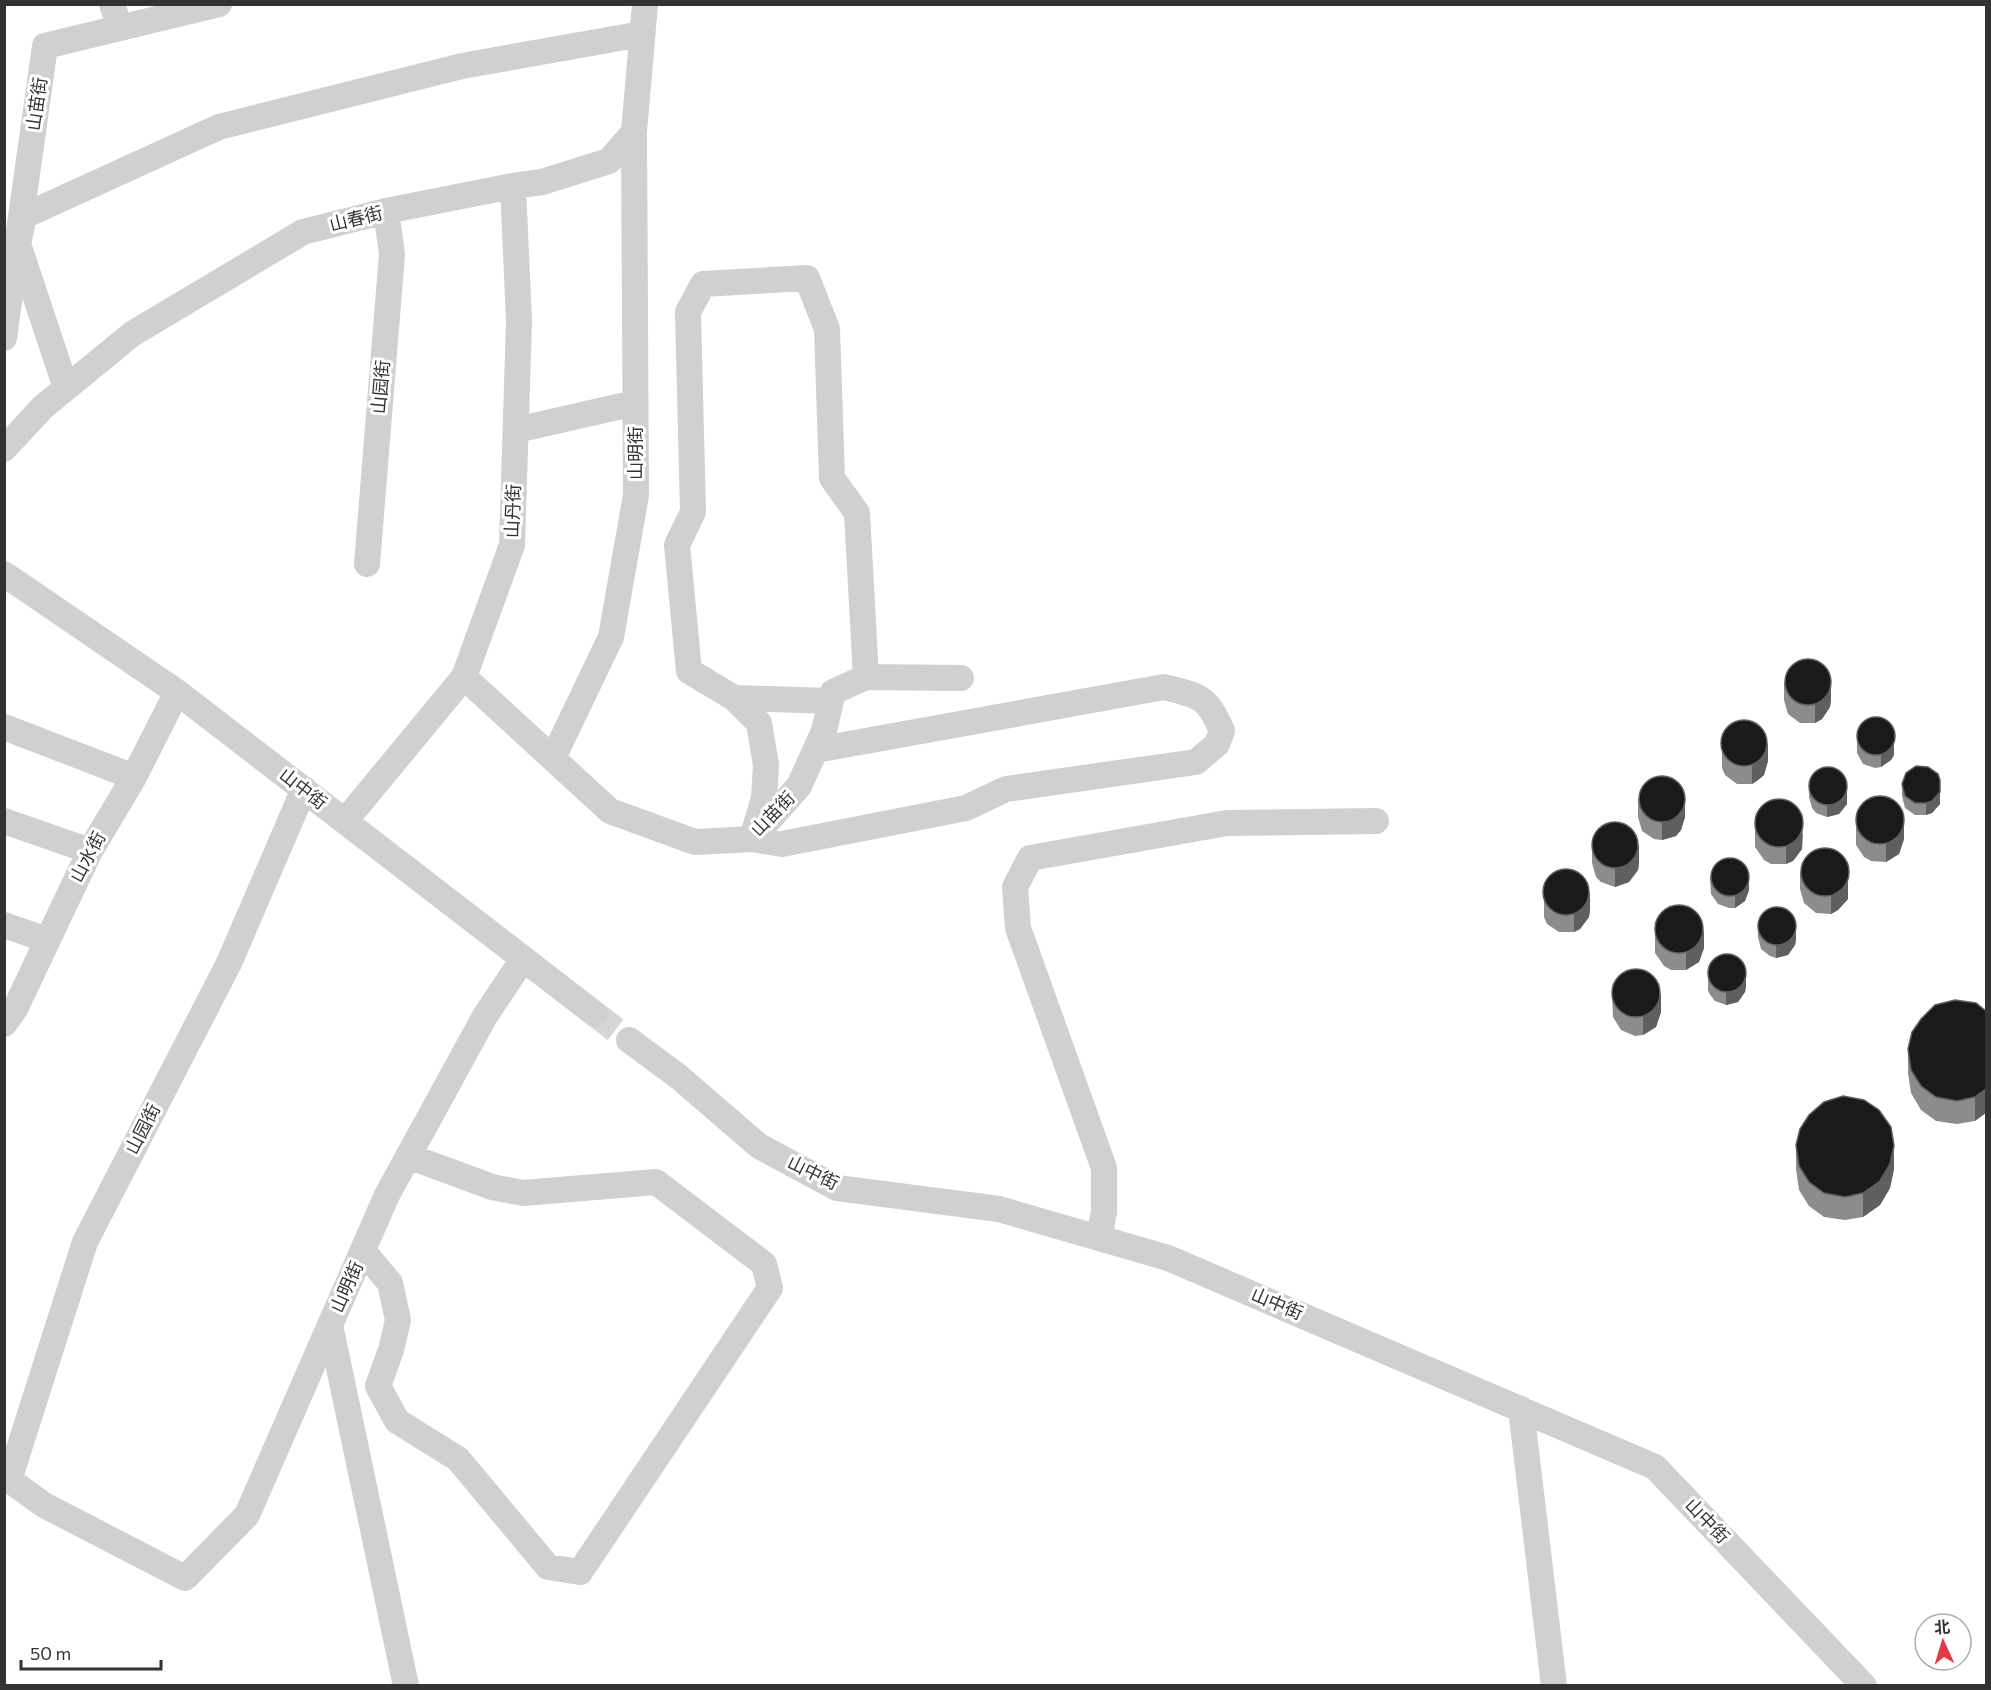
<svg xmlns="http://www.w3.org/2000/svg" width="1991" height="1690" font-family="Commissioner,'Noto Sans SC',sans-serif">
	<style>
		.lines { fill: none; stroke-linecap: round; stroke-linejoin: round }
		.minor-tunnel { stroke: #d6d6d6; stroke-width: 26; stroke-dasharray: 26 13; stroke-linecap: butt }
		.minor { stroke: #d0d0d0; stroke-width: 26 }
		.wall { fill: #8c8c8c }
		.shaded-wall { fill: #5f5f5f }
		.building { fill: #1a1a1a; stroke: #5f5f5f; stroke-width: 1.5 }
		.labels { text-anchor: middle; stroke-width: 6; stroke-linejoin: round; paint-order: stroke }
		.street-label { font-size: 18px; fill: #333; stroke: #fff }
	</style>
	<rect width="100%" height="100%" fill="#fff"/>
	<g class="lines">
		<path class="minor-tunnel" d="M 595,1014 L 629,1040"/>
		<path class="minor" d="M 112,4 L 120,28
			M 4,338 L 45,46 L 219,4
			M 66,388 L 18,244 L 24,216 L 219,127 L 462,66 L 642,34
			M 516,430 L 635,403
			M 4,449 L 43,407 L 132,334 L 303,232 L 386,211 L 513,186 L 542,182 L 609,161 L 634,132 L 645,4
			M 367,564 L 392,254 L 386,211
			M 4,574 L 177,692 L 595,1014
			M 464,677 L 610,811 L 695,842 L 752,839 L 799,786 L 824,731 L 833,692 L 866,677 L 961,678
			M 734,698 L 831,701
			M 4,727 L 134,777
			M 816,750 L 1164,687 C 1199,696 1207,695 1222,731 L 1217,744 L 1196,762 L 1006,789 L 966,808 L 782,844 L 752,839 L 764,798 L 766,765 L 759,723 L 734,698 L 689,671 L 677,545 L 693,512 L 688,312 L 703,284 L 807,278 L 827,329 L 832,478 L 857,513 L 866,677
			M 553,758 L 611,637 L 636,495 L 634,132
			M 4,821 L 90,851
			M 345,821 L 464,677 L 512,545 L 519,321 L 513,186
			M 4,925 L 47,940
			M 4,1024 L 15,1009 L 90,851 L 134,777 L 177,692
			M 629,1040 L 679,1077 L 759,1146 L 837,1188 L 999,1209 L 1168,1258 L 1655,1467 L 1864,1686
			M 1099,1238 L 1104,1212 L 1104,1168 L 1018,928 L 1015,887 L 1030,858 L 1227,823 L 1376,821
			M 363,1251 L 390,1283 L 398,1320 L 391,1350 L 378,1386 L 397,1421 L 458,1459 L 548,1567 L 580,1572 L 770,1288 L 764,1264 L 656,1182 L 523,1193 L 492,1187 L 408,1156
			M 1521,1409 L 1554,1686
			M 4,1476 L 44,1505 L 185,1578 L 247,1515 L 330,1325
			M 9,1480 L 85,1242 L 229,963 L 304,789
			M 406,1686 L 330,1325 L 387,1195 L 485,1016 L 523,959"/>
	</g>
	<path class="wall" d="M 1784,682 L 1831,700 L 1830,707 L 1822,719 L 1815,723 L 1800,723 L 1788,714 L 1784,700 Z
		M 1857,730 L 1894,755 L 1891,760 L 1881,767 L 1875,768 L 1863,764 L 1857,753 Z
		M 1722,736 L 1768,761 L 1764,775 L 1758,780 L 1752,784 L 1737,784 L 1725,775 L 1722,768 Z
		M 1902,784 L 1940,792 L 1940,804 L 1932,813 L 1926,815 L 1915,815 L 1905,808 L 1902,796 Z
		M 1809,785 L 1847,792 L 1847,804 L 1839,814 L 1827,817 L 1816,813 L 1812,808 L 1809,797 Z
		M 1638,799 L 1685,817 L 1681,830 L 1676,836 L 1662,840 L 1654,839 L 1642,831 L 1638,817 Z
		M 1755,821 L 1803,834 L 1802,849 L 1793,861 L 1786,864 L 1771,864 L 1764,860 L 1755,847 Z
		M 1856,827 L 1904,839 L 1899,854 L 1886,862 L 1871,861 L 1864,857 L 1856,845 Z
		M 1592,845 L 1639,863 L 1638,870 L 1629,882 L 1615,887 L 1601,882 L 1596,877 L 1592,863 Z
		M 1800,871 L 1848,883 L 1848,899 L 1838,910 L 1831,914 L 1816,913 L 1804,903 L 1800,889 Z
		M 1710,876 L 1749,890 L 1745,901 L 1735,908 L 1729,908 L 1718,904 L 1711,894 Z
		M 1544,885 L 1590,910 L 1589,917 L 1580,929 L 1574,932 L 1559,932 L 1547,924 L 1544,917 Z
		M 1758,925 L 1796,939 L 1795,945 L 1788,955 L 1776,958 L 1770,956 L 1761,949 L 1758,937 Z
		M 1655,935 L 1704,948 L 1699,962 L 1686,970 L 1671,970 L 1664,966 L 1655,953 Z
		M 1708,966 L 1746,986 L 1745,992 L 1738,1002 L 1726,1005 L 1715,1001 L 1711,996 L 1708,991 Z
		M 1612,992 L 1661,1012 L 1656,1027 L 1643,1035 L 1635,1036 L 1621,1030 L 1613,1017 Z
		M 1986,1011 L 1975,1121 L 1957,1124 L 1936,1121 L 1921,1110 L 1911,1093 L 1908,1073 L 1908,1049 Z
		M 1796,1145 L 1894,1169 L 1890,1188 L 1880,1205 L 1863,1217 L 1845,1220 L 1824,1217 L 1809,1206 L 1799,1190 L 1796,1169 Z"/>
	<path class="shaded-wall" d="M 1831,682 L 1831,700 L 1830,707 L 1822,719 L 1815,723 L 1815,705 Z
		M 1894,731 L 1894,755 L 1891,760 L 1881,767 L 1881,755 Z
		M 1768,743 L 1768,761 L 1764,775 L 1758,780 L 1752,784 L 1752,766 Z
		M 1847,780 L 1847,804 L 1839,814 L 1827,817 L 1827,805 Z
		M 1940,780 L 1940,804 L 1932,813 L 1926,815 L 1926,803 Z
		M 1685,799 L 1685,817 L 1681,830 L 1676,836 L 1662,840 L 1662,822 Z
		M 1803,816 L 1802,849 L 1793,861 L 1786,864 L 1786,846 Z
		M 1904,821 L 1904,839 L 1899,854 L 1886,862 L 1886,844 Z
		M 1639,845 L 1639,863 L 1638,870 L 1629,882 L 1615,887 L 1615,869 Z
		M 1848,865 L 1848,899 L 1838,910 L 1831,914 L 1831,896 Z
		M 1749,878 L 1749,890 L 1745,901 L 1735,908 L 1735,896 Z
		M 1590,892 L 1590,910 L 1589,917 L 1580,929 L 1574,932 L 1574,914 Z
		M 1796,927 L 1796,939 L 1795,945 L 1788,955 L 1776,958 L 1776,946 Z
		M 1704,930 L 1704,948 L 1699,962 L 1686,970 L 1686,952 Z
		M 1746,974 L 1746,986 L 1745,992 L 1738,1002 L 1726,1005 L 1726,993 Z
		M 1661,994 L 1661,1012 L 1656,1027 L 1643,1035 L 1643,1017 Z
		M 1986,1089 L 1986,1113 L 1975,1121 L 1975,1097 Z
		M 1894,1146 L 1894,1169 L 1890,1188 L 1880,1205 L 1863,1217 L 1863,1193 Z"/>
	<path class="building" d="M1785 682a23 23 0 1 1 46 0a23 23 0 1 1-46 0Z
		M1857 736a19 19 0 1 1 38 0a19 19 0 1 1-38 0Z
		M1721 743a23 23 0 1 1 46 0a23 23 0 1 1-46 0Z
		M 1916,766 L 1928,767 L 1938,774 L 1940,780 L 1940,792 L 1932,801 L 1926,803 L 1915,803 L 1905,796 L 1902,784 L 1906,773 Z
		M1809 786a19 19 0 1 1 38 0a19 19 0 1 1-38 0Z
		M1639 799a23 23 0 1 1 46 0a23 23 0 1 1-46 0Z
		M1856 820a24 24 0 1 1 48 0a24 24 0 1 1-48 0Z
		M1755 823a24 24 0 1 1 48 0a24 24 0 1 1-48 0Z
		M1592 845a23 23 0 1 1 46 0a23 23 0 1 1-46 0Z
		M1801 872a24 24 0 1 1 48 0a24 24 0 1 1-48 0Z
		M1711 877a19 19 0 1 1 38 0a19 19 0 1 1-38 0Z
		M1543 892a23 23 0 1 1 46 0a23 23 0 1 1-46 0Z
		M1655 929a24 24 0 1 1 48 0a24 24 0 1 1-48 0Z
		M1758 926a19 19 0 1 1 38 0a19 19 0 1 1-38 0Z
		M1708 973a19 19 0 1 1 38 0a19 19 0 1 1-38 0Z
		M1612 993a24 24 0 1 1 48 0a24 24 0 1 1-48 0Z
		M 1955,1000 L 1976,1003 L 1986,1011 L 1986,1089 L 1975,1097 L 1957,1101 L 1936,1097 L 1921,1086 L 1911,1070 L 1908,1049 L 1912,1032 L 1921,1019 L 1935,1005 Z
		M 1843,1096 L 1864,1100 L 1879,1110 L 1891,1127 L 1894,1146 L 1890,1164 L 1880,1181 L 1863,1193 L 1845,1197 L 1824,1193 L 1809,1182 L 1799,1166 L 1796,1145 L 1800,1129 L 1809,1115 L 1824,1102 Z"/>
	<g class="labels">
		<g class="street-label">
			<text transform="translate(37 104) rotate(-82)" y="6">山苗街</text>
			<text transform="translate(356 219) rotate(-14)" y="6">山春街</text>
			<text transform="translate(381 387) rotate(-85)" y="6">山园街</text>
			<text transform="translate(636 453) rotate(-90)" y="6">山明街</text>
			<text transform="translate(513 511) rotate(-88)" y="6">山丹街</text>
			<text transform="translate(303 789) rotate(38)" y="6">山中街</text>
			<text transform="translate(773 814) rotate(-46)" y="6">山苗街</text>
			<text transform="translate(88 857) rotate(-62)" y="6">山水街</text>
			<text transform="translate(143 1129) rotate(-63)" y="6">山园街</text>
			<text transform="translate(813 1173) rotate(26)" y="6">山中街</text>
			<text transform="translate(347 1287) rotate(-66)" y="6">山明街</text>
			<text transform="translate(1277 1304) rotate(23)" y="6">山中街</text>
			<text transform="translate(1707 1521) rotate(46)" y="6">山中街</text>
		</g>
	</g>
	<rect width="1991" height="1690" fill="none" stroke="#333333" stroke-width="12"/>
	<g transform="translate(1943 1642) rotate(356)"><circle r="28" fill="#ffffff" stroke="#adadad" stroke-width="1.5"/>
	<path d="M0-4.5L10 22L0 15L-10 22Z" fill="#e63946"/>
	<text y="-9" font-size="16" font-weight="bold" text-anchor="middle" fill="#333333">北</text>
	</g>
	<path d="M21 1660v9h140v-9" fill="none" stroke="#333333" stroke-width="3"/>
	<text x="30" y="1660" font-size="18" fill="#333333" stroke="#ffffff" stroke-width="4.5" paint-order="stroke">50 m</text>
</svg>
